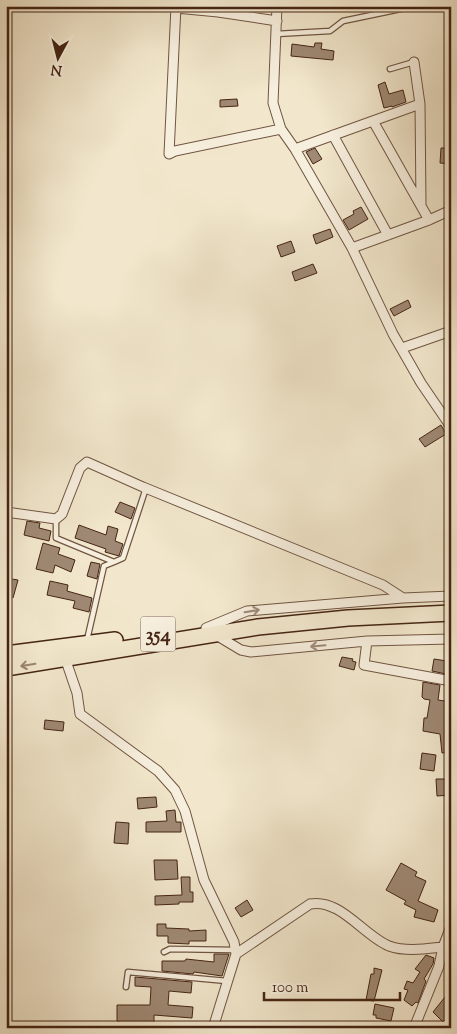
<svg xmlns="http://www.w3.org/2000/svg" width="457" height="1034" font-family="'Sorts Mill Goudy',serif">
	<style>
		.building { fill: #9f8974; stroke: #452414 }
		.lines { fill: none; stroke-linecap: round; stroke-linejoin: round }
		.service-casing { stroke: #705542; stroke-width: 7 }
		.minor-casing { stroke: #705542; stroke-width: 11 }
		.trunk-casing { stroke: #452414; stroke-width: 18 }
		.service { stroke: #f7efde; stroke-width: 4.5 }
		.minor { stroke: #f7efde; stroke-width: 9 }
		.trunk { stroke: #f2e7cc; stroke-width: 15 }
		.oneway { stroke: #9e8a79 }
		.oneway2 { stroke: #9c8670 }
		.labels { text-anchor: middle; stroke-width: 4.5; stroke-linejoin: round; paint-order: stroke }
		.shield { fill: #f7efde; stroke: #7a6151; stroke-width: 1 }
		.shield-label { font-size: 20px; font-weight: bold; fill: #452414 }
	</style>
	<rect width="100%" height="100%" fill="#f2e7cc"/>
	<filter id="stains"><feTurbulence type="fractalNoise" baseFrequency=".004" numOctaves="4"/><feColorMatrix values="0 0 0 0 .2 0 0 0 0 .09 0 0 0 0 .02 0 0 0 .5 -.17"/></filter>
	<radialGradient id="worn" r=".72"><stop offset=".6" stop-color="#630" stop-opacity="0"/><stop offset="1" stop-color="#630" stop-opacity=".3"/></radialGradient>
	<path class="building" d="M 315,43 L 322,43 L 321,49 L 334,51 L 333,60 L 291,56 L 292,44 L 314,47 Z
		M 385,82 L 389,94 L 403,90 L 406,102 L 392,107 L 392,106 L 384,108 L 378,85 Z
		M 237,99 L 238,106 L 220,107 L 220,100 Z
		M 315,148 L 322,159 L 313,164 L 306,152 Z
		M 441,148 L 451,148 L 451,164 L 440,163 Z
		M 361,207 L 368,219 L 349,230 L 343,220 L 354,214 L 353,211 Z
		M 330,229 L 333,237 L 316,244 L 313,235 Z
		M 291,241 L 295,252 L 281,257 L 277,246 Z
		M 313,264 L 317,273 L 295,281 L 292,272 Z
		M 408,300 L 411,307 L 394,316 L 390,309 Z
		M 441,425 L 446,434 L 425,447 L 419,439 Z
		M 120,502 L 135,508 L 131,519 L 115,512 Z
		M 27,521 L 40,523 L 39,528 L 51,531 L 49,541 L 24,535 Z
		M 79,525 L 106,535 L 108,526 L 118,529 L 115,541 L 123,544 L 119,556 L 105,552 L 106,549 L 75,538 Z
		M 43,543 L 60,548 L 58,554 L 75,560 L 71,572 L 55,565 L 53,573 L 36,569 Z
		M 91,562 L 100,564 L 97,579 L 87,576 Z
		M 6,578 L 18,580 L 13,598 L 6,596 Z
		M 50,581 L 68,585 L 67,591 L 92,598 L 89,612 L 73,608 L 75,601 L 47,595 Z
		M 342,657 L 353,659 L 352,661 L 356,662 L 354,670 L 339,666 Z
		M 434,659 L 447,661 L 446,674 L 432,671 Z
		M 423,682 L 440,685 L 438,700 L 451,702 L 451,752 L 442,753 L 440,734 L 423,731 L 424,718 L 427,718 L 430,700 L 424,699 L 422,697 Z
		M 45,720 L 64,722 L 63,731 L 44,729 Z
		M 422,753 L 436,755 L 434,771 L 420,769 Z
		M 436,779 L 451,779 L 451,795 L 437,796 Z
		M 156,797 L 157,807 L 138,809 L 137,798 Z
		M 175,810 L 176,822 L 181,822 L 181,832 L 146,832 L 146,822 L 167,821 L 166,811 Z
		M 116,822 L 129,823 L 128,844 L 114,843 Z
		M 154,860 L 177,860 L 178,879 L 155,880 Z
		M 401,863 L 417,872 L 415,876 L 426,881 L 418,901 L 438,910 L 434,922 L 414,917 L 416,910 L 404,904 L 406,901 L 386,890 Z
		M 181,877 L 190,877 L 190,892 L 193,892 L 193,902 L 179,902 L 179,904 L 155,905 L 155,896 L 182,895 Z
		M 247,900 L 253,910 L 241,917 L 235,908 Z
		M 157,924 L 166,924 L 166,928 L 189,929 L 189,931 L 206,930 L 206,941 L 189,941 L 189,944 L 168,943 L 168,936 L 157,936 Z
		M 214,954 L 229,954 L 222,976 L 194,972 L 193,974 L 162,971 L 162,961 L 185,961 L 186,959 L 214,962 Z
		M 426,955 L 434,958 L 433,964 L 424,979 L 426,981 L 418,1003 L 416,1002 L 412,1006 L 404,1000 L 408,990 L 404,989 L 407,981 L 413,983 L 420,972 L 415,969 Z
		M 374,968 L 382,970 L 374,1001 L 366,1000 L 371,974 L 374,974 Z
		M 135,977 L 192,982 L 191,993 L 169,991 L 168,1005 L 193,1007 L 192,1018 L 154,1015 L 154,1028 L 119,1028 L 120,1022 L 117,1021 L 117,1005 L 150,1005 L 151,987 L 135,986 Z
		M 445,997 L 447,1000 L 451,997 L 451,1015 L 443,1022 L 433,1012 Z
		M 375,1004 L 394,1008 L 391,1021 L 376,1018 L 376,1015 L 373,1015 Z"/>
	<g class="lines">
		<g class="service-casing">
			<path id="service" d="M 276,34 L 330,31 L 343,21 L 415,6
				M 390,69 L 414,62
				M 56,519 L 56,538 L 114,562 L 123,558 L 146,488
				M 87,640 L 104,566 L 114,562
				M 164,952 L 170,949 L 235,950
				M 126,987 L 128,972 L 227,981"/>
		</g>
		<g class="minor-casing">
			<path id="minor" d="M 176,6 L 169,154 L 175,151 L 281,129
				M 277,6 L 273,103 L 281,129 L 295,149 L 352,248 L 393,334 L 421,383 L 451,427
				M 176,8 L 218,12 L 277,21
				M 414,62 L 420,104 L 421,204
				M 373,121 L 429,220
				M 333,135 L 388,235
				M 295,149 L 420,104
				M 352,248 L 429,220 L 451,210
				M 402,348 L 451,331
				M 6,512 L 56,519 L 62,514 L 80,468 L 87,462 L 143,487 L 383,585 L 403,598
				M 206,628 L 247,611 L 403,598 L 451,596
				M 216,635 L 241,650 L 251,652 L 367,641 L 451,639
				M 367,641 L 364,665 L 451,681
				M 64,655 L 77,693 L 80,714 L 158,771 L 175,790 L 185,811 L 204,880 L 234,942 L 236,954 L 213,1028
				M 236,954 L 310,904 C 340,898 364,936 389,946 C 406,952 425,949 443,947
				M 414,1028 L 439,966 L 443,947 L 451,926"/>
		</g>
		<g class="trunk-casing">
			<path id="trunk" d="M 6,654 L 115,640
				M 6,668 L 258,627 L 348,618 L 451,613"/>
		</g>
		<use href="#service" class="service"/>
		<use href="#minor" class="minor"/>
		<use href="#trunk" class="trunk"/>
	</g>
	<defs><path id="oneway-shaft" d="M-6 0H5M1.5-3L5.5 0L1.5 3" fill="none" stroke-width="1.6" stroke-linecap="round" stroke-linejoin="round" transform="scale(1.25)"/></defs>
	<g class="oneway">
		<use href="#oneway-shaft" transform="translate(252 611) rotate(-9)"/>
		<use href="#oneway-shaft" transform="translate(318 646) rotate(175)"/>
	</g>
	<use class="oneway2" href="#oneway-shaft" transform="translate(28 665) rotate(171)"/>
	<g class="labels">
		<rect class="shield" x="140.5" y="616.5" width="35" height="35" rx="4"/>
		<g class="shield-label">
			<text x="158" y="641">354</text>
		</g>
	</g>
	<rect width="457" height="1034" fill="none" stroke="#f2e7cc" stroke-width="25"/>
	<rect x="8" y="8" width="442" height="1019" fill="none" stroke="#452414" stroke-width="2.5"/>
	<rect x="12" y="12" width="432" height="1009" fill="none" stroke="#452414"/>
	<g transform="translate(58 58) rotate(187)" stroke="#f7efde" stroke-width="4" paint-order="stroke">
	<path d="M0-4L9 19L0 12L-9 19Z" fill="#452414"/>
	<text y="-8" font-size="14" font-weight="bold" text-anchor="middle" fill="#452414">N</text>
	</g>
	<path d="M264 992v8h136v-8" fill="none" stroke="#452414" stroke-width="2.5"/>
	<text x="272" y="992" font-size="15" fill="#452414" stroke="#f7efde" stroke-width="4" paint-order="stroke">100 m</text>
	<rect width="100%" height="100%" filter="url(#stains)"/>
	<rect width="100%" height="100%" fill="url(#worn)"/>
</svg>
